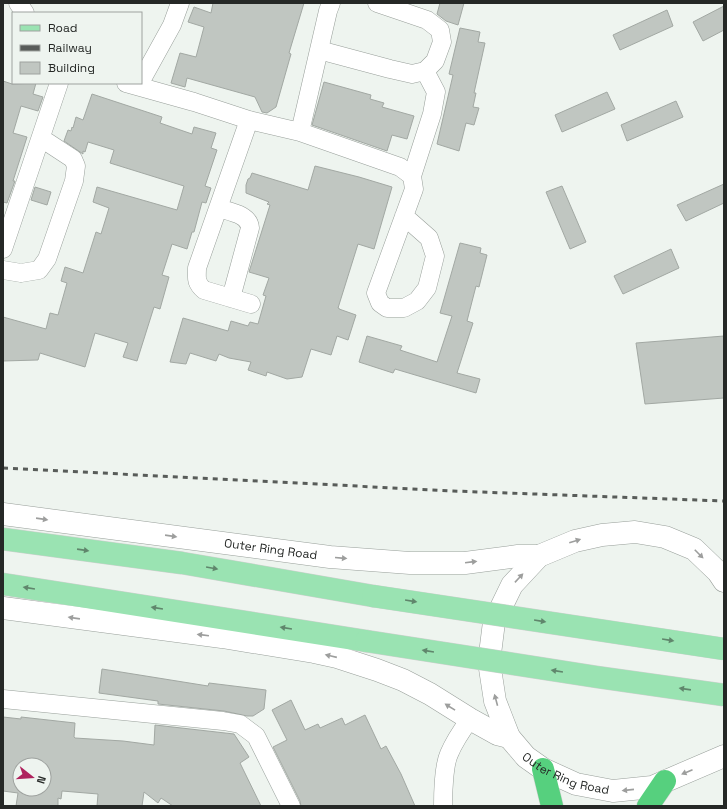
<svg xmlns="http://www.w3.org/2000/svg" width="727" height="809" font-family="'Space Grotesk',sans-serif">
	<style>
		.building { fill: #c0c6c1; stroke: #a2a8a3; fill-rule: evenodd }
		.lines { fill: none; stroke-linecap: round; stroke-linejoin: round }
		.street-casing { stroke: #989f9a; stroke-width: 19 }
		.secondary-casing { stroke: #989f9a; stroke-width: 23 }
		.primary-casing { stroke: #cfd0cf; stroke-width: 23 }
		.highway-casing { stroke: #cfd0cf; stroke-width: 23 }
		.street { stroke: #fff; stroke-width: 18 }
		.secondary { stroke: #fff; stroke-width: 22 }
		.primary { stroke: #9ae3b2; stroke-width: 22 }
		.highway { stroke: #56d07e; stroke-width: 22 }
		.rail { stroke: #585c59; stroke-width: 3; stroke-dasharray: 5 5; stroke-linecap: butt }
		.primary-bridge-casing { stroke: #cfd0cf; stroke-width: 23; stroke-linecap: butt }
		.primary-bridge { stroke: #9ae3b2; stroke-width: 22 }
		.oneway { fill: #9d9e9d }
		.oneway2 { fill: #60866c }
		.labels { text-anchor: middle; stroke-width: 3.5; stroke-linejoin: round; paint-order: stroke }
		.street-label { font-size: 12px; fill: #252826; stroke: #eef4ef }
	</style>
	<rect width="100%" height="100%" fill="#eef4ef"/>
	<path class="building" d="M 213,3 L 304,3 L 289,53 L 291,54 L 276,107 L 267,113 L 262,112 L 255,97 L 187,78 L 185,87 L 171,83 L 180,53 L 196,57 L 204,27 L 188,22 L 194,7 L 211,13 Z
		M 440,3 L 464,3 L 458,25 L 446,21 L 437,14 Z
		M 724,6 L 724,30 L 703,41 L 693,22 Z
		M 667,10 L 673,26 L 620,50 L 613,35 Z
		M 460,28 L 480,32 L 478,42 L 485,43 L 474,93 L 476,93 L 473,107 L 479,108 L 474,125 L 466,123 L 459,151 L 437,144 L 453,75 L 449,74 Z
		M 3,81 L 12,84 L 36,83 L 33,94 L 43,97 L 38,111 L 21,106 L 13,133 L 27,137 L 13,181 L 15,181 L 7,203 L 3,202 Z
		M 324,82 L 371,95 L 370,99 L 384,103 L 382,107 L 414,116 L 407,139 L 392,135 L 387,151 L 312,125 Z
		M 607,92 L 615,109 L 562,132 L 555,115 Z
		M 92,94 L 162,117 L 160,123 L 192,134 L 194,127 L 216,133 L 211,148 L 217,150 L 205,186 L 211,188 L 206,203 L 202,202 L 194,232 L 192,232 L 187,249 L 172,244 L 162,275 L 169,277 L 160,309 L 154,307 L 137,361 L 123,357 L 128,343 L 95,333 L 85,367 L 40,353 L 38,360 L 3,361 L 3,317 L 46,329 L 50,313 L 58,315 L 67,283 L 61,281 L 65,267 L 83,273 L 96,232 L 101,234 L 109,208 L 93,202 L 97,187 L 177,210 L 184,186 L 110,163 L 114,150 L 88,142 L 85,152 L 83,151 L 83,154 L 64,141 L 68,130 L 71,131 L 72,127 L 73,128 L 76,117 L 83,120 Z
		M 676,101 L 683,117 L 627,141 L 621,125 Z
		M 315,166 L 359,177 L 392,187 L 374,249 L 358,244 L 338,308 L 339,308 L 339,309 L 356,315 L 348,340 L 337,336 L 331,355 L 311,349 L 302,377 L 287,379 L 267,372 L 266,376 L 248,370 L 251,362 L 229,358 L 219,354 L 216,361 L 190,353 L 186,364 L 170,362 L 183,318 L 228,331 L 231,321 L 248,326 L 250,322 L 258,324 L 266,296 L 263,295 L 269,278 L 249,272 L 270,205 L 267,204 L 269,202 L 246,193 L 246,185 L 248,179 L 250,178 L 252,173 L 308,190 Z
		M 724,184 L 724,203 L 686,221 L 677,205 Z
		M 562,186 L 586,242 L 570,249 L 546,192 Z
		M 35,187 L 51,192 L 47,205 L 31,200 Z
		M 460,243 L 481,248 L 480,253 L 487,255 L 479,287 L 476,286 L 467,321 L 473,323 L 457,373 L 480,379 L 476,393 L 395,369 L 393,373 L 359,362 L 367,336 L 402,346 L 400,350 L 437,362 L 452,316 L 440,313 Z
		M 671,249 L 679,268 L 623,294 L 614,276 Z
		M 724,336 L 724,398 L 645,404 L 636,343 Z
		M 102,669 L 208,686 L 209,683 L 266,690 L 264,709 L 253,716 L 247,716 L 224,711 L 158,704 L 158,701 L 99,693 Z
		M 291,700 L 305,730 L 318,724 L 320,728 L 342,718 L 345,725 L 365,715 L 381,749 L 386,746 L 401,774 L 415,806 L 301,806 L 300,801 L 273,747 L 287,740 L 272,710 Z
		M 3,717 L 21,719 L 21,717 L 75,723 L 74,737 L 75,738 L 123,741 L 154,745 L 155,725 L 234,734 L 249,757 L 240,763 L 261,806 L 173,806 L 161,798 L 158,803 L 144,792 L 142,806 L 97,806 L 98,794 L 62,791 L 61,799 L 58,798 L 58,806 L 16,806 L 18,793 L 3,791 ZM 20,765 L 44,765 L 44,789 L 20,789 Z"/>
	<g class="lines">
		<g class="street-casing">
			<path id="street" d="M 18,3 L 25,13
				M 319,50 L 390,69 L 412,74 L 425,71 L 435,61 L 442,42 L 440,30 L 427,20 L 377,3
				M 141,81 L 172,25 L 180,3
				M 126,83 L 194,102 L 249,120 L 300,132 L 400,167 L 412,176 L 414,189 L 376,293 L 380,303 L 387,308 L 404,308 L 417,301 L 427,288 L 435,256 L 429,238 L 404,216
				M 249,120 L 197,268 C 197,278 195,282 204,290 L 251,304
				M 300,132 L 328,11 L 331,3
				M 412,176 L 432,114 L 436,92 L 425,71
				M 218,208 C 230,212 249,214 250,228 L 231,298
				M 3,249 L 59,83
				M 3,270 L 21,273 L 39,270 L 47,259 L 74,181 L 76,166 L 73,159 L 41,138
				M 3,699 L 223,721 L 240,724 L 256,736 L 291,806
				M 443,806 C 443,794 444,765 449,754 C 454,742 462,730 470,719"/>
		</g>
		<g class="secondary-casing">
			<g id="secondary">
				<path id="s1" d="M 3,514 L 330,557 L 410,563 L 465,563 L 518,556 L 539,556"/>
				<path id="s2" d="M 724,581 L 718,572 L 694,549 L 665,537 L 635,532 L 602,535 L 575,541 L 539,556 L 512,585 L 494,622 L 489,662 L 495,701 L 509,737 L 526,757 L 543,769 L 576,784 L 613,791 L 652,787 L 724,756"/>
				<path d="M 3,608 L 222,637 L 314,652 L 337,657 L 377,670 L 403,680 L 430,694 L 470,719 L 497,734 L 509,737"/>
			</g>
		</g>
		<g class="primary-casing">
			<path id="primary" d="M 3,539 L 182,563 L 373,596
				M 3,584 L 366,641"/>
		</g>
		<g class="highway-casing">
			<path id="highway" d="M 543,769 L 552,806
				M 648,806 L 665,781"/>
		</g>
		<use href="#street" class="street"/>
		<use href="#secondary" class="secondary"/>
		<use href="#primary" class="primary"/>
		<use href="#highway" class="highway"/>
		<path class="rail" d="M 3,468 L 453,491 L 724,501"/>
		<g class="primary-bridge-casing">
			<path id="primary-bridge" d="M 373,596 L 724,649
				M 366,641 L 597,677 L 724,695"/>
		</g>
		<use href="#primary-bridge" class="primary-bridge"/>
	</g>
	<defs><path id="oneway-solid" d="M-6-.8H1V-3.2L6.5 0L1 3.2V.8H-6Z"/></defs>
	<g class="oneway">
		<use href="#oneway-solid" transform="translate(42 519) rotate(8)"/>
		<use href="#oneway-solid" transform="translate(171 536) rotate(8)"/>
		<use href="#oneway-solid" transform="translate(575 541) rotate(-17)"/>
		<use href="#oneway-solid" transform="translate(699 554) rotate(45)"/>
		<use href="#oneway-solid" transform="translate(341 558) rotate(5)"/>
		<use href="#oneway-solid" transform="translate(471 562) rotate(-7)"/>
		<use href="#oneway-solid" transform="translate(519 578) rotate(-47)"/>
		<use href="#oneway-solid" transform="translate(74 618) rotate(-172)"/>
		<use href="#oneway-solid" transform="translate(203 635) rotate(-173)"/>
		<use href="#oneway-solid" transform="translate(331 656) rotate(-167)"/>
		<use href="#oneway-solid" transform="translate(496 700) rotate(-105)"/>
		<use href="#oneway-solid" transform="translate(450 707) rotate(-148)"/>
		<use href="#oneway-solid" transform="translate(687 772) rotate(157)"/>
		<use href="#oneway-solid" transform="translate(628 790) rotate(174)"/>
	</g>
	<g class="oneway2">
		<use href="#oneway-solid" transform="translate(83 550) rotate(8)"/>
		<use href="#oneway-solid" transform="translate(212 568) rotate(10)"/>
		<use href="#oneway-solid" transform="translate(29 588) rotate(-171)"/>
		<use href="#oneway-solid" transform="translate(411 601) rotate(9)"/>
		<use href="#oneway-solid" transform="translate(157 608) rotate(-171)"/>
		<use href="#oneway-solid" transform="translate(540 621) rotate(9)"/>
		<use href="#oneway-solid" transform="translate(286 628) rotate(-171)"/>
		<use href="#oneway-solid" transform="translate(668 640) rotate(9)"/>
		<use href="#oneway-solid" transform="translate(428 651) rotate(-171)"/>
		<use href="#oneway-solid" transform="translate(557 671) rotate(-171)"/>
		<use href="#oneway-solid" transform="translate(685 689) rotate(-172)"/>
	</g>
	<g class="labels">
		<g class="street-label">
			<text dy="4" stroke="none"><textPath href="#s1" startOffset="270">Outer Ring Road</textPath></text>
			<text dy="4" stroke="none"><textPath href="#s2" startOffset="475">Outer Ring Road</textPath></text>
		</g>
	</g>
	<rect width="727" height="809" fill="none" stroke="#252826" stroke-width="8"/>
	<rect x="12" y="12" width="130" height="72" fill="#eef4ef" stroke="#9ea29f"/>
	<rect x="20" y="25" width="20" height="6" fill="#9ae3b2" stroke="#9ea29f"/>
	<text x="48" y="32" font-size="12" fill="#252826">Road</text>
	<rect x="20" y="45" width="20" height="6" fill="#585c59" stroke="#9ea29f"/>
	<text x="48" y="52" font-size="12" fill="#252826">Railway</text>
	<rect x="20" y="62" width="20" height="12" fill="#c0c6c1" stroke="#9ea29f"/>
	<text x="48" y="72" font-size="12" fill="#252826">Building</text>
	<g transform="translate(32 777) rotate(107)"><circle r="19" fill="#eef4ef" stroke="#9ea29f"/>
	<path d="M0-3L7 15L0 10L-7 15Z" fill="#af225d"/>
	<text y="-6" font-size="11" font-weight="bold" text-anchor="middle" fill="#252826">N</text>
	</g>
</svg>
